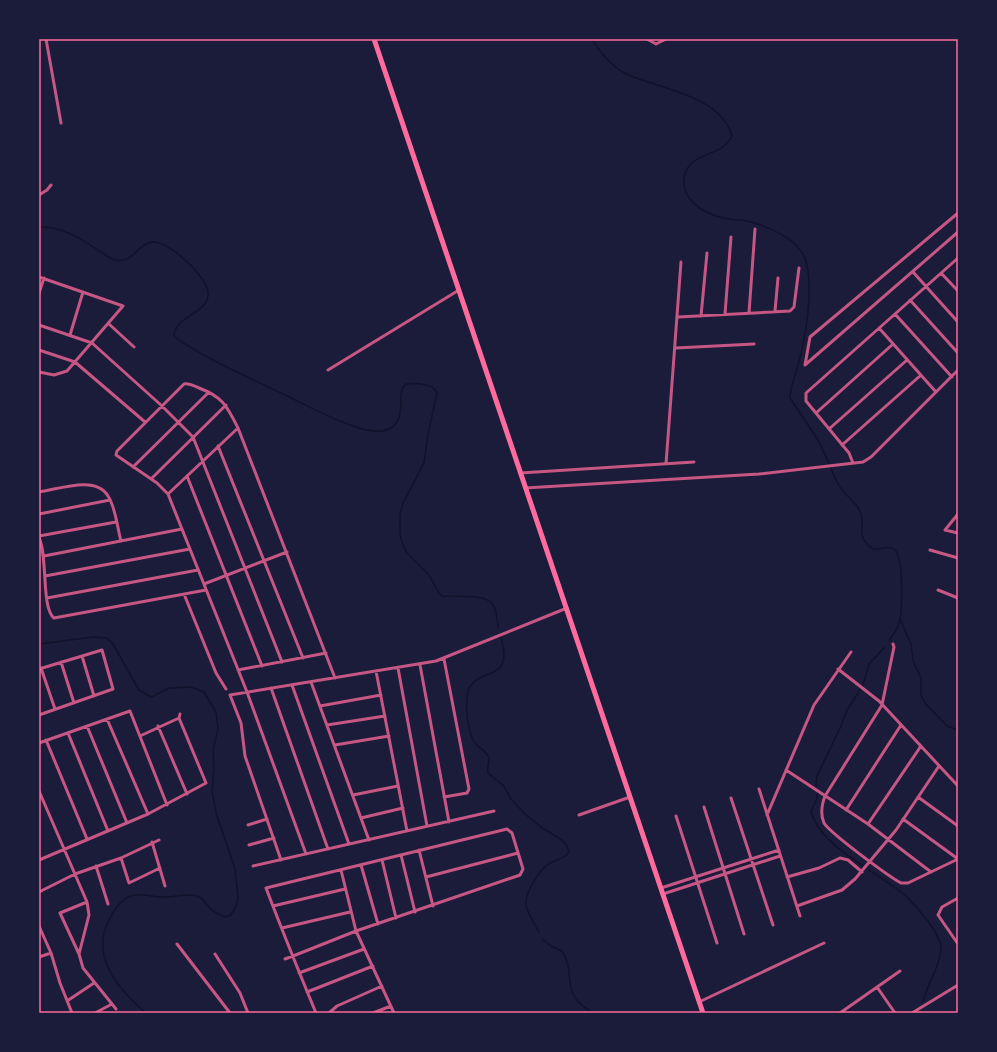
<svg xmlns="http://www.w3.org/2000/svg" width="997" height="1052" font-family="'Noto Sans',sans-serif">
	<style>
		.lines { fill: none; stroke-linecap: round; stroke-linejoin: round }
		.stream { stroke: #12122b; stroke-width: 1.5 }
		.minor { stroke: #c65784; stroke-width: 3 }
		.trunk { stroke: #ff6b9d; stroke-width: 5 }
		.neatline { fill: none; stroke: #ff6b9d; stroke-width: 1.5 }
	</style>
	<rect width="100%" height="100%" fill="#1b1b3a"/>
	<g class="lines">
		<path class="stream" d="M 592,39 C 600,53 614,69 629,75 C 661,89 721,96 732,136 C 723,157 692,151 685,174 C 678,199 704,214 724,218 C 733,221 743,219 751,222 C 770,227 798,240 805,258 C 815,287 805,341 797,369 C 794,379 790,388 790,398 L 818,440 L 829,463
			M 39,227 C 61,226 80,238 98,250 C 103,253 110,259 116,260 C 133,264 138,243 153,242 C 169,241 209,278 208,294 C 208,313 178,315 174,334 L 176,338 C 208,360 246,376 281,393 C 305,404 328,418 353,426 C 364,430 381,434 391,428 C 408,417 395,393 406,384 C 415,383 433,383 437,393 L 428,434 L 424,463 L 403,503 L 400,514 L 400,532 L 401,539 L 406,552 L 429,575 L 439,593 L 442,596 C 455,597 486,593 493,605 C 497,611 497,620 498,627
			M 831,468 C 834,477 838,485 844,492 C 849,498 857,504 860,511 C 867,528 853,534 873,549 C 880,550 888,545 894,549 C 904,556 902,606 900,619 C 899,627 894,634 889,641
			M 900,619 L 911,644 L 913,661 L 921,678 L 921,695 L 925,703 L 947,726 L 958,730
			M 501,638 C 515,686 475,665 468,692 C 465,704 467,732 475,743 C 479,748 487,751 489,758 C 489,763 487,768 488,773 L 504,786 L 511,799 L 525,814 L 541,827 L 562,840 L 566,844 L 569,852 C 565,859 557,859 550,863 C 543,867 538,874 534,881 C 519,906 527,909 539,932
			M 39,644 L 93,637 L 107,638 L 113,644 L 139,690 L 151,697 L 169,688 L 191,687 L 204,692 L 216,712 L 218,728 L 213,751 L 214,770 L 212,791 L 216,813 L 235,869 L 238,898 L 236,907 L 231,915 L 226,917 C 221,915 216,914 212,910 C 206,906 205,898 197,896 C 187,893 175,897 164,897 C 152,897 139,892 128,897 C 119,901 113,912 109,920 C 90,957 119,990 146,1013
			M 863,685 L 869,664 L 885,647
			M 816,786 L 817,776 L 841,726 L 847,710 L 860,690
			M 817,794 L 817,798 L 811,812 C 819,837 843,852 863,866
			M 868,869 C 880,878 895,886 906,896 C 916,906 942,935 941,949 C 940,967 927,984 923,1002
			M 542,939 L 551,946 L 562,951 C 573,967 566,985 576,999 C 580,1005 587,1009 593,1013"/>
		<path class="minor" d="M 46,39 L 61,123
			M 647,39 L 656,44 L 666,39
			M 39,195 L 47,190 L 51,185
			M 913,272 L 958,322
			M 941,273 L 958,291
			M 39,277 L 123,306 L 67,371 L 54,375 L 39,372
			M 39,293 L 44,278
			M 910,300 L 958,353
			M 775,311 L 778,278
			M 749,313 L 755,229
			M 725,314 L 731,237
			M 895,314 L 952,377
			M 701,316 L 707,253
			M 678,317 L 790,311 L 794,307 L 799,268
			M 109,324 L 134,347
			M 39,325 L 92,343 L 162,406 L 193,437 L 282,662
			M 879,328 L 936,392
			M 70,335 L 83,292
			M 676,348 L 754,344
			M 39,350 L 75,362 L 145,422
			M 805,365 L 810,337 L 958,213
			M 805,365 L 958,232
			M 328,370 L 459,290
			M 816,413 L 893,344
			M 829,429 L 907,360
			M 842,445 L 921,375
			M 218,446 L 303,658
			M 853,463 L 849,453 L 806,401 L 806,393 L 958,258
			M 666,464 L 681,262
			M 133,467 L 209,392
			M 520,473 L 694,462
			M 187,476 L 262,666
			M 151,479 L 226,405
			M 525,488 L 759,474 L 863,462 L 871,457 L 958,370
			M 39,492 C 59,489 96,475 108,496 C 116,508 117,527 121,541
			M 168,494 L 238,428
			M 39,514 L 110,500
			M 958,514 L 945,530 L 958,533
			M 39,536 L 116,522
			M 39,538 C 48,555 41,608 54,618 L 206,590
			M 930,550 L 958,558
			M 44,556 L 182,529
			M 45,576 L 190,549
			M 204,584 L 287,552
			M 938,590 L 958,598
			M 184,594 L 216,673 L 226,689
			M 47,598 L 198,570
			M 893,644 L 894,647 L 882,705 L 825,796 C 822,804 820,814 824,823 C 830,833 888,876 901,883 L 908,883 L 958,859
			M 82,656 L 94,696
			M 444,659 L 469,789 L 467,793 L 444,797
			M 61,662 L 74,703
			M 420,665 L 449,822
			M 41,668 L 55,709
			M 398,668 L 427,826
			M 39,669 L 102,650 L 113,689 L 39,715
			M 838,669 L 879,701 L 958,786
			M 238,670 L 326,653
			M 376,671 L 407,831
			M 311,682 L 369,840
			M 292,685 L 349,844
			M 271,688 L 328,849
			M 320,706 L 381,695
			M 107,719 L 148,814
			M 327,725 L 385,716
			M 87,726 L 127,823
			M 158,726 L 187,794
			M 68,733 L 108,831
			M 140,736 L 179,718 L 180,714
			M 46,740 L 87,839
			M 39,743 L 130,711 L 167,805
			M 335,745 L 389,736
			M 786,770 L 868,824 L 931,872
			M 759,789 L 800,916
			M 39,791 L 87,902 L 89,915 L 79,954
			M 353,795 L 398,786
			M 918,797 L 958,826
			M 731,798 L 773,925
			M 704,807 L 744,934
			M 846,810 L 901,725
			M 579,815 L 630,797
			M 767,815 L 814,705 L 851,652
			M 676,816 L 717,943
			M 361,818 L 403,808
			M 903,819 L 958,859
			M 868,824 L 921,746
			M 248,825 L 267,819
			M 152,842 L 165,886
			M 249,845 L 274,838
			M 419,850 L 433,906
			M 306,854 L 247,692 L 168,494 L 157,483 L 116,455 L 117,451 L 184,384 C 189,383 194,386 199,388 C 223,397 227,406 238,428 L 335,678
			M 401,855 L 415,912
			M 121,858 L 129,883 L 160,868
			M 39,860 L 148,814 L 206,783 L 179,718
			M 281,860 L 245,756 L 241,723 L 230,695 L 436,661 L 567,608
			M 382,860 L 396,918
			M 361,865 L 378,924
			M 96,866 L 108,904
			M 253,866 L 494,811
			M 341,870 L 356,931 L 394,1013
			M 426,877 L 518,853
			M 787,877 L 819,868 L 840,858 L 848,860 L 862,872
			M 661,888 L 779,850
			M 39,892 L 75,874 L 121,858 L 159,840
			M 663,894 L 780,856
			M 958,898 L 942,907 L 938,915 L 958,944
			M 87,902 L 60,913 L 79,954 L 83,968 L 116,1009
			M 273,906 L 345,889
			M 797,906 L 842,890 L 855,879 L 896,830 L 939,766
			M 39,926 L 51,953 L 60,983 L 72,1013
			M 282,928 L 350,912
			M 177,944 L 230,1013
			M 215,954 L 240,993 L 248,1013
			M 39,957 L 51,953
			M 285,959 L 293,956 L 356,931 L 520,875 L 523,869 L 512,833 L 507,829 L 266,888 C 282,930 299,972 316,1013
			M 299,973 L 364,949
			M 877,987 L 895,1013
			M 307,992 L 373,966
			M 67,1001 L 94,983
			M 699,1002 L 824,943
			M 95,1013 L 112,1004
			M 329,1013 L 337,1006 L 382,986
			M 373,1013 L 391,1006
			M 840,1013 L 900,971
			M 912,1013 L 958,985"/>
		<path class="trunk" d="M 374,39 L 703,1013"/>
	</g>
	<rect width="997" height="1052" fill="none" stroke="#1b1b3a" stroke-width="80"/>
	<rect x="40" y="40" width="917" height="972" class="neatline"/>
</svg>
